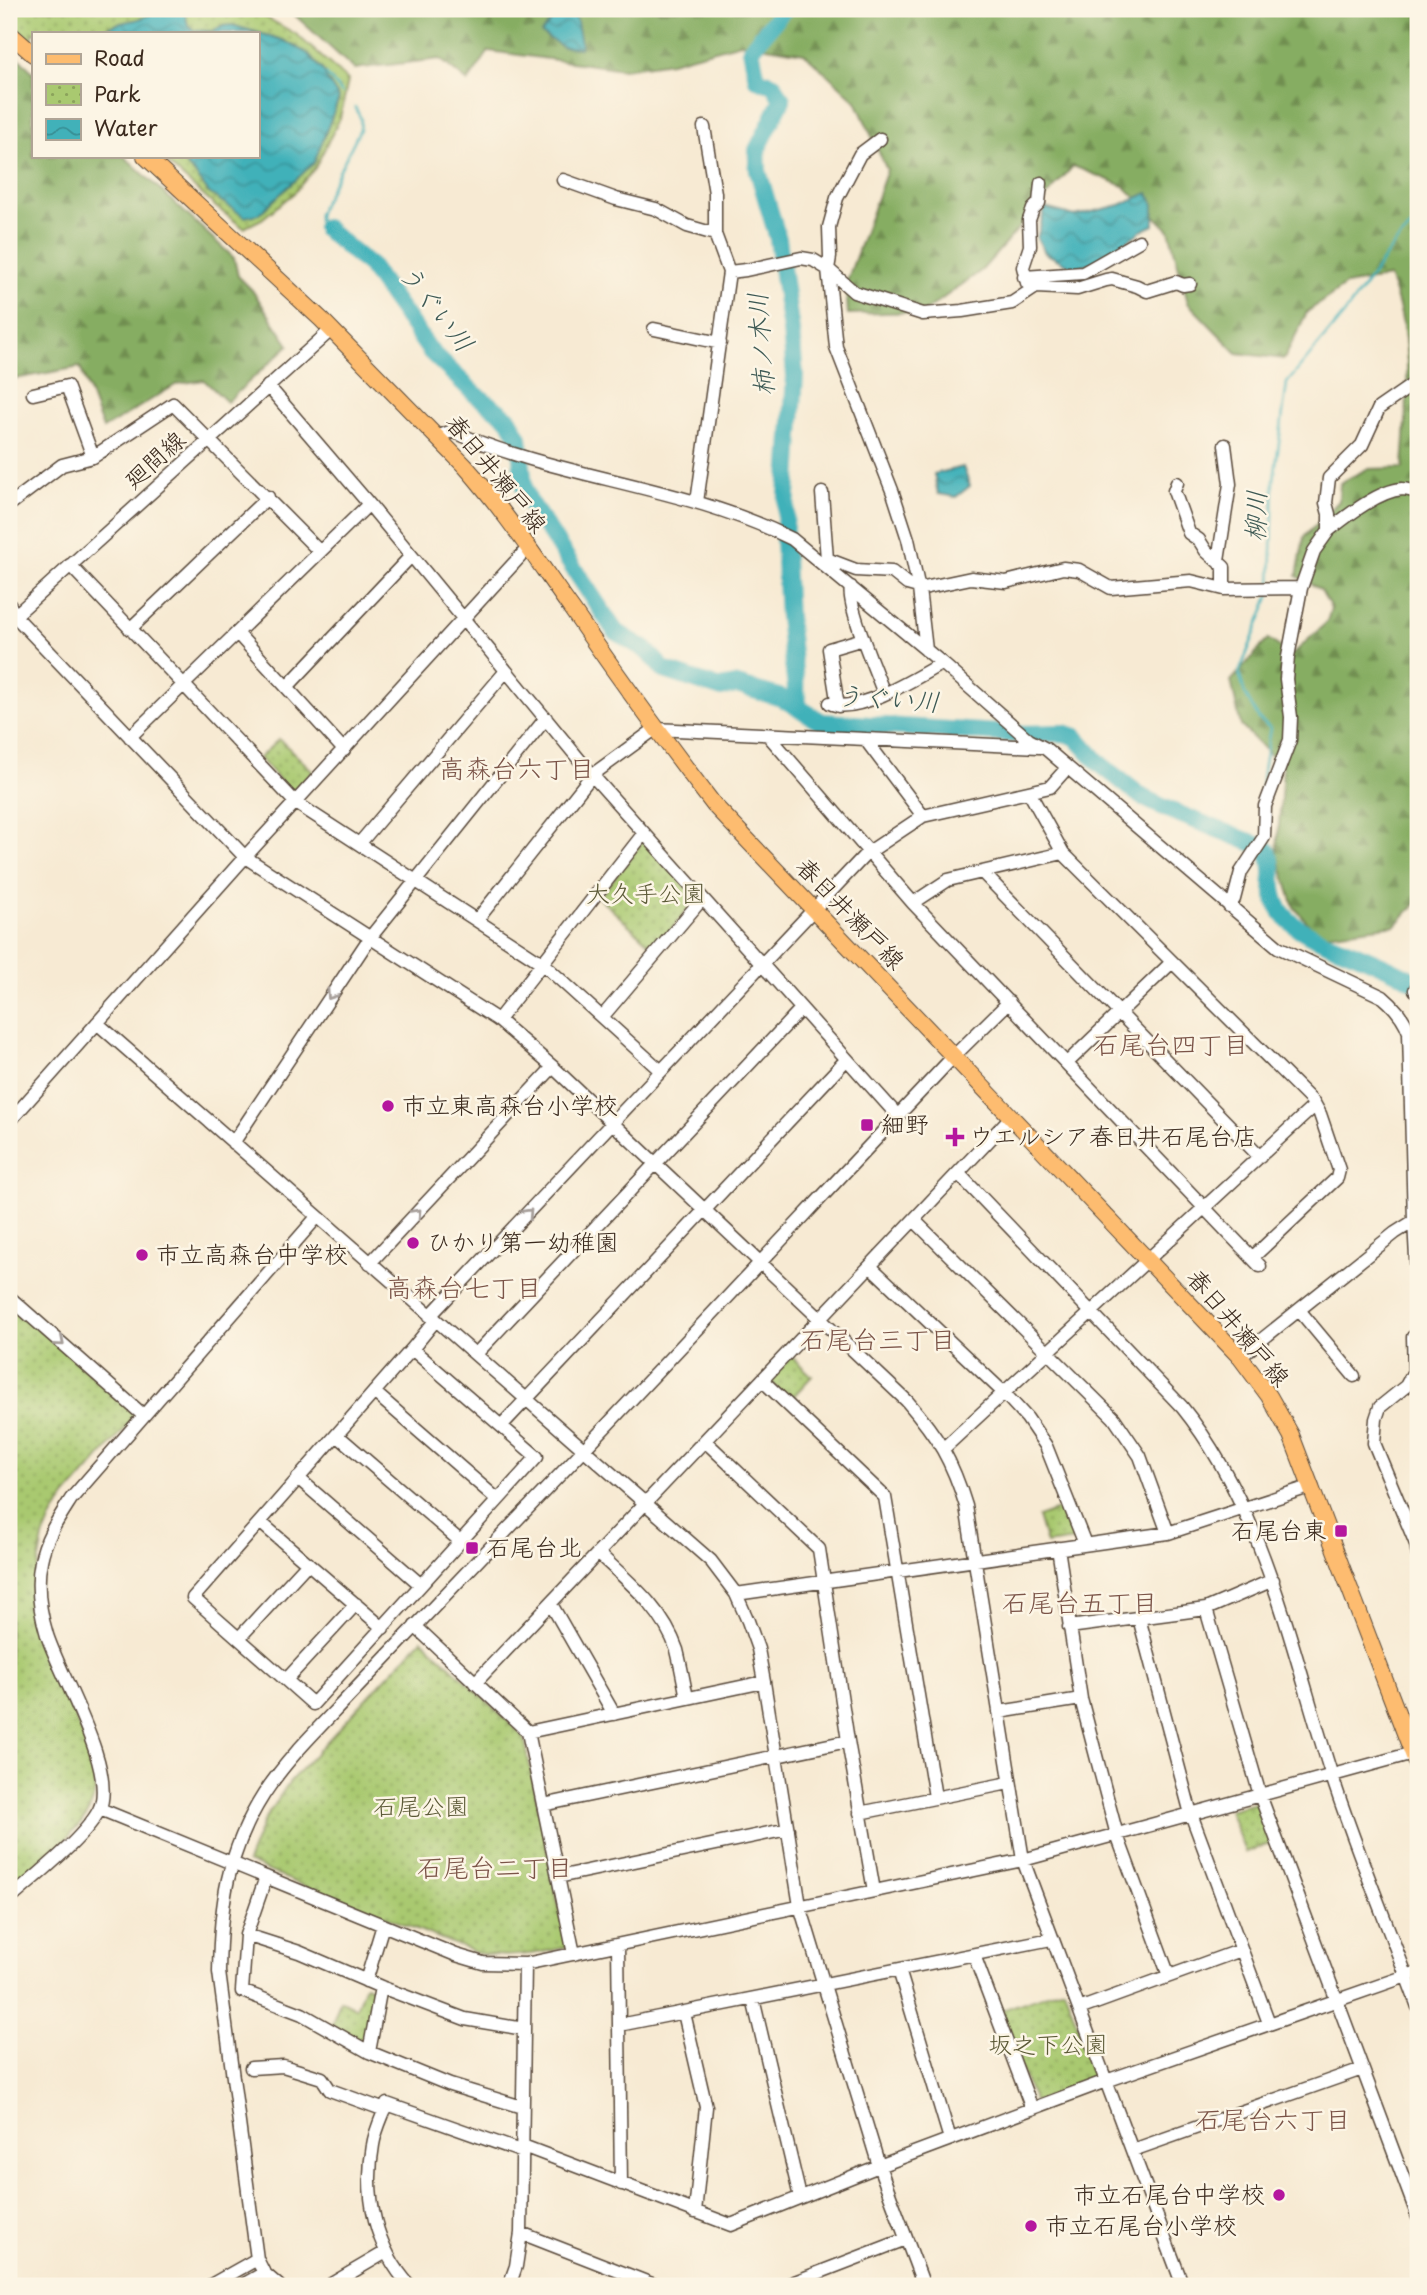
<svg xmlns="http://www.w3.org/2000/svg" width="1427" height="2295" font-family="'Playpen Sans','Klee One',sans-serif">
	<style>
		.forest { fill: url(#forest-firs); stroke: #606c40; stroke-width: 2 }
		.park { fill: url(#park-dots); stroke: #727a47; stroke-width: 2 }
		.water { fill: url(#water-waves); stroke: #3e6e6c; stroke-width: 2 }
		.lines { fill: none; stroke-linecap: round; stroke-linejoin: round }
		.stream { stroke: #41b1b9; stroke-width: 2.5 }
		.river { stroke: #41b1b9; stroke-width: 18 }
		.minor-casing { stroke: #574739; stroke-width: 15 }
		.major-casing { stroke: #574739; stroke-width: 18 }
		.minor { stroke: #fff; stroke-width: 12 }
		.major { stroke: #fdbc6f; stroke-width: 16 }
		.oneway { stroke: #a79f9a }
		.poi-dot { fill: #b5179e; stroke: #fcf5e5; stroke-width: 2.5 }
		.labels { text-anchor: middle; stroke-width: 5; stroke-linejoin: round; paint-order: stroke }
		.street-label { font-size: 24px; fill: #3b2a1e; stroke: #fcf5e5 }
		.park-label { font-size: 24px; fill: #5c5a37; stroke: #fcf5e5 }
		.poi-label { font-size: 24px; fill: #3b2a1e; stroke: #fcf5e5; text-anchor: start }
		.water-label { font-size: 26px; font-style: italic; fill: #3d5954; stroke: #fcf5e5 }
		.neighbourhood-label { font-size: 26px; fill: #7b5448; stroke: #fcf5e5 }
	</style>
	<defs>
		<pattern id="forest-firs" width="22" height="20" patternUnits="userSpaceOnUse" patternTransform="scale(1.75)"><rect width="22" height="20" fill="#86ad62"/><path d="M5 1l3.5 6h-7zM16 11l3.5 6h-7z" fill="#6f8d50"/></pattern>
		<pattern id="park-dots" width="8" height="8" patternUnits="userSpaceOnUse" patternTransform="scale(1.75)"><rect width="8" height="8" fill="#a9c970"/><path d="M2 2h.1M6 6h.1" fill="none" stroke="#8ba35b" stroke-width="1.8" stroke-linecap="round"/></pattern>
		<pattern id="water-waves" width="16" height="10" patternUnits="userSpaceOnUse" patternTransform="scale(1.75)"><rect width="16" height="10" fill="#41b1b9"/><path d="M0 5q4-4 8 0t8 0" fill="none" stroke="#389096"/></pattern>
	</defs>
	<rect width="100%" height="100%" fill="#fcf5e5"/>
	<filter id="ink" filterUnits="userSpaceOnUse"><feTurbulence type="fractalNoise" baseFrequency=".0143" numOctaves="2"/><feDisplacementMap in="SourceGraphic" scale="14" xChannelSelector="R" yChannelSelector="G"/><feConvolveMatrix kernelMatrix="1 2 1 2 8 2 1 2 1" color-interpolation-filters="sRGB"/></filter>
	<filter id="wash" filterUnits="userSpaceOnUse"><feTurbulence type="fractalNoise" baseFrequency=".00686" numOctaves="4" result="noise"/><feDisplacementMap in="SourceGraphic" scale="28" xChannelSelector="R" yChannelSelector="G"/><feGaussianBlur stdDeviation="1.57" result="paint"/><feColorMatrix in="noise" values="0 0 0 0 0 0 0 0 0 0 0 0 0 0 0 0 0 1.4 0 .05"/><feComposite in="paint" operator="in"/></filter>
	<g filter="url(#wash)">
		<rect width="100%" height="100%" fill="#f7ead3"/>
		<path class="forest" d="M 288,9 L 1418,9 L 1418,901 L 1396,925 L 1318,935 L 1294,907 L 1277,853 L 1283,767 L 1241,726 L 1231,681 L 1268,639 L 1292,655 L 1327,622 L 1331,608 L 1321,590 L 1297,576 L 1304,537 L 1339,501 L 1340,483 L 1367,469 L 1403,468 C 1407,404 1415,337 1389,277 L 1346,285 L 1307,312 L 1284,359 L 1237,353 L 1188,303 L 1169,230 L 1124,186 L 1073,166 L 982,270 L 924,312 L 848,314 L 846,284 L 887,170 L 856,101 L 804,53 L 741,43 L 671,62 L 623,69 L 489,51 L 468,82 L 440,59 L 354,69 Z
			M 9,49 L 33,72 L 33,156 L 124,156 L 234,258 L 238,276 L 252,290 L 289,345 L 227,402 L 204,380 L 177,384 L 103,429 L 80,367 L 9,380 Z"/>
		<path class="park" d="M 9,9 L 251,9 L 296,34 L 348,80 L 340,118 L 315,168 L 294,193 L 262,219 L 244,228 L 216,207 L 159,156 L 257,156 L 257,33 L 33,33 L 33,43 L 9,21 Z
			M 279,739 L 313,771 L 292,793 L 259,758 Z
			M 642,842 L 647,842 L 695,896 L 695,900 L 655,949 L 599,898 Z
			M 9,1303 L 135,1412 L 134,1418 L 66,1496 L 53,1515 L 43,1537 L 33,1594 L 36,1615 L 42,1637 L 91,1756 C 104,1802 86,1821 54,1850 C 39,1864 24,1878 9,1892 Z
			M 791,1356 L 812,1376 L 789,1401 L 769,1379 Z
			M 1066,1507 L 1077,1537 L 1075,1540 L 1046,1544 L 1038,1517 Z
			M 422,1639 L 524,1737 L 567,1947 C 536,1954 508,1959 477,1953 L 331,1895 L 330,1897 L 247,1862 L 263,1822 L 290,1781 Z
			M 1255,1803 L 1259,1805 L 1273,1843 L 1245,1852 L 1229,1810 Z
			M 365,1985 L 378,1990 L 367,2045 L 332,2025 L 340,2000 L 356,2008 Z
			M 1064,1988 L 1097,2078 L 1037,2102 L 1033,2100 L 999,2011 Z"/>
		<path class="water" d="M 158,9 L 184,9 L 188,25 L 194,30 L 212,31 L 222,26 L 232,25 L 283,40 L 307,53 L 326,74 L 325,76 L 339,98 L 314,163 L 259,214 L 245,217 L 209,193 L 194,173 L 176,156 L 257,156 L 257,33 L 106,33 L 107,28 C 126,18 140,24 158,9 Z
			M 558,13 L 576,17 L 581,43 L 580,48 L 563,47 L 541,33 Z
			M 1148,193 L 1154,204 L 1154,225 L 1141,231 L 1103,259 L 1074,268 L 1045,253 L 1037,238 L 1045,208 L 1075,216 L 1120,205 Z
			M 963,467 L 970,486 L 956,497 L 938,494 L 934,474 Z"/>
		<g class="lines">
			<path class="stream" d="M 326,74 L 342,93
				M 325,228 L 318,220 L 318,214 L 360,129 L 361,119 L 355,107
				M 1271,586 L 1274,480 L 1287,383 L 1345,313 L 1393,246 L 1418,220
				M 1262,796 L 1262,777 L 1270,728 L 1259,719 L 1245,694 L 1239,673 L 1271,592"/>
			<path class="river" d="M 784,9 L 751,49 L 757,79 L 774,85 L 782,100 L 757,150 L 758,171 L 778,239 L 791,331 L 795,376 L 784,540 L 788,617 L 798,708
				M 325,228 L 370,266 L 431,352 L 475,394 L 509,419 L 519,438 L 524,487 L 529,501 L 615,631 L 646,650 L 664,670 L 719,688 L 737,685 L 782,698 L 822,722 L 1015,734 L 1064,733 L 1076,737 L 1100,764 L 1142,797 L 1169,810 L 1265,848 C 1279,863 1265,892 1283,914 C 1301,936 1330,943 1354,953 C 1376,962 1398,972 1418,983"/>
		</g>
	</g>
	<g filter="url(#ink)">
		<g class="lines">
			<g class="minor-casing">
				<path id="minor" d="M 704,127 L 715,193 L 715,234
					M 880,139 L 860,154 L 837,198 L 829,227 L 830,257 L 828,269 L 836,347 L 893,493 L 908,539 L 919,589 L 926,650
					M 563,180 L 616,199 L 656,209 L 687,226 L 715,234 L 729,272 L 697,502
					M 729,272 L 746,270 L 801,258 L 813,260 L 828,269 L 854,292 L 923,314 L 962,311 L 1012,303 L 1036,287 L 1077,289 L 1106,280 L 1112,279 L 1137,286 L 1147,291 L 1176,282 L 1183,285 L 1190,284
					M 1024,277 L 1083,273 L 1139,241
					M 1027,283 L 1023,267 L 1030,246 L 1029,220 L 1033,209 L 1039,203 L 1041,183
					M 654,329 L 720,343
					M 268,386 L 369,504 L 592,775 L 897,1115
					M 33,394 L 67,386 L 93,457
					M 439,436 L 452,431 C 560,479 685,485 792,539 L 942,663 L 1029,740 L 1046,749 L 1278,947 L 1383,997 C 1395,1007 1404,1018 1409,1032 L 1414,1221 L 1418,1294
					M 1177,483 L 1174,491 L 1189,533 L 1199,540 L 1206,551 L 1224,567 L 1224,589
					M 822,493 L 827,559 L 856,570 L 892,572 L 907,584 L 918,587
					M 9,505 L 62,465 L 93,457 L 173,404 L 320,552
					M 1329,530 C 1347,516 1378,491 1402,489 C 1407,489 1413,491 1418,492
					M 1218,561 L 1230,484 L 1225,445
					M 70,565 L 296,803 L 542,963 L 661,1071
					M 851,587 C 846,604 877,674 884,694
					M 919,589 L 971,578 L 1006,582 L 1063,568 L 1079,570 L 1111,588 L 1191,581 L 1224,589 L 1301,588
					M 9,604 L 15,616 L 245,857 L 498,1020 L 553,1067 L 907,1401 C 938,1437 952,1460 966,1506 L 1023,1860 L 1183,2286
					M 9,621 L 331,330
					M 130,629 L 268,497
					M 237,633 L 344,750
					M 287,687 L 411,556
					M 830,703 C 855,716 918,677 942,663
					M 838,706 L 829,649 L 863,639
					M 768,735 L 913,903 L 1260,1266
					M 130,737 L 369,504
					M 865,739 L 923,816
					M 1029,792 L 1063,853 L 1314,1103 L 1320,1114 L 1339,1170 L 1337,1178 L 1252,1258
					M 359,844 L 506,671
					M 983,873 L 1260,1157
					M 913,903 L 948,880 L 1063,853
					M 1229,906 L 1234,899 L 1241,872 L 1264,837 L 1265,806 L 1290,740 L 1291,717 L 1286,679 L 1288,657 L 1301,588 L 1314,551 L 1329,530 L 1329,514 L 1326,503 L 1329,478 L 1362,445 L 1379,408 L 1418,381 L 1418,363
					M 477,920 L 592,775 L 655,729 L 1039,747
					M 1415,990 L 1418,984
					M 603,1016 L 702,899
					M 498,1020 L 644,833
					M 97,1023 L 646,1504 L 711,1561 L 736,1594 L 748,1621 L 758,1649 L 764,1682 L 800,1906 L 879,2166 L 924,2286
					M 1067,1063 L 1171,963
					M 9,1122 L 245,857 L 528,548
					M 233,1143 L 369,939 L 546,718
					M 958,1173 L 1182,1407 C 1264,1508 1292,1652 1331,1773 C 1356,1851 1390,1930 1418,2007
					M 914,1220 L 1114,1418 L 1140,1456 L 1168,1533
					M 370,1263 L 553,1067
					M 870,1266 L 1004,1393 L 1027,1418 L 1046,1446 L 1085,1544
					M 9,1297 L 143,1415
					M 1299,1310 L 1354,1376
					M 430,1316 L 866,854 L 923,816 L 1050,787 L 1067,768
					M 1418,1334 L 1413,1337 L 1414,1371 L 1406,1386 L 1380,1407 L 1376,1419 L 1374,1443 L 1416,1544 L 1418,1556
					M 412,1349 L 537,1457 L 313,1704 L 193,1598 Z
					M 412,1349 L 435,1321
					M 476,1354 L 801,1009
					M 1240,1357 L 1395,1233 L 1414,1221
					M 762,1380 L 885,1497 L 935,1797
					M 374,1392 L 498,1500
					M 501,1426 L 846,1060
					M 337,1435 L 460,1541
					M 705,1441 L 819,1549 L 848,1741 L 874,1891
					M 944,1448 L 1311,1109 L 1314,1103
					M 298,1478 L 421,1585
					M 260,1522 L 383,1628
					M 1058,1548 L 1081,1699 L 1117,1835 L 1169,1976
					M 599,1554 C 630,1583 663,1609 677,1650 C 681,1666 684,1683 687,1698
					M 736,1594 L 1168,1533 L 1312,1486
					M 551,1604 L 614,1714
					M 1206,1609 L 1260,1795 L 1418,2217
					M 1139,1618 L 1191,1814 L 1269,2023
					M 415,1626 L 528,1732 L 574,1954
					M 1069,1627 L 1206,1609 L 1273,1580
					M 239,1638 L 308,1563
					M 286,1680 L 356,1604
					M 475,1683 L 1012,1116
					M 999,1712 L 1081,1699
					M 528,1732 L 764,1682
					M 543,1805 L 848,1741
					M 100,1809 L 456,1955 L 483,1963 L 525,1964 L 1023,1860 L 1413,1753
					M 860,1813 L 1009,1783
					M 266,1877 L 246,1935 L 242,1991 L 302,2014 L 369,2052 L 450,2085 L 522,2107
					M 558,1877 L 788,1829
					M 9,1900 C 33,1878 85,1838 99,1810 C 118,1771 60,1676 47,1635 C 40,1612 36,1585 41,1561 C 45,1538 59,1518 71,1499 L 317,1217
					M 246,1935 L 299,1952 L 381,1987 L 465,2019 L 524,2029
					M 618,1945 L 621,2184
					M 974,1955 L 1032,2109
					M 899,1970 L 950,2139
					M 366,1981 L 383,1925
					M 753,1999 L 800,2197
					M 1079,2009 L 1241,1950
					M 684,2013 L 706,2107 L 695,2212
					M 619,2025 L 1051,1939
					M 369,2052 L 381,1987
					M 251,2068 L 283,2066 L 322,2078 L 330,2090 L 385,2110
					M 523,2146 L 731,2225 L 879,2166 L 1106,2081 L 1418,1972
					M 1133,2150 L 1362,2069
					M 521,2233 L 657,2286
					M 209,2286 L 257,2259
					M 241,2286 L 264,2273
					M 279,2286 L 264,2273 L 257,2259 L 219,1972 C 220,1904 227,1852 264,1794 C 288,1757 321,1726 351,1694 C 403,1639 455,1584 508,1529 C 658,1373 805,1214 954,1056 L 1009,1002
					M 328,2286 L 386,2252
					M 410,2286 C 375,2248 364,2195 373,2145 C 375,2131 382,2117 387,2104 L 523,2152
					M 509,2286 L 516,2266 L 521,2233 L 525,1964
					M 784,2286 L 906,2239"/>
			</g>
			<g class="major-casing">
				<path id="major" d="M 9,33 L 33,54
					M 145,156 L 322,320 L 465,466 C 505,511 538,562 573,611 C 618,677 665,741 714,805 L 1240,1357 L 1269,1396 L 1291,1435 L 1418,1767"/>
			</g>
			<use href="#minor" class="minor"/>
			<use href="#major" class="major"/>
		</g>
		<defs><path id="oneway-chevron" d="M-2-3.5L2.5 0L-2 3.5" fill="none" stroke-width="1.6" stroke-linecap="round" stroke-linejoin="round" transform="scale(1.75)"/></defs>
		<g class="oneway">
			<use href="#oneway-chevron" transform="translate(331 995) rotate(124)"/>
			<use href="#oneway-chevron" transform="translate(417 1213) rotate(-47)"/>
			<use href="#oneway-chevron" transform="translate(528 1213) rotate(-47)"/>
			<use href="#oneway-chevron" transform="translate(60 1342) rotate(41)"/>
		</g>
	</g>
	<g class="poi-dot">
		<circle cx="388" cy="1106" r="7"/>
		<rect x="860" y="1118" width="14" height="14" rx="3.5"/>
		<path d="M951.5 1126.5h7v7h7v7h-7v7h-7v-7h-7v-7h7z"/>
		<circle cx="413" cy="1243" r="7"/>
		<circle cx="142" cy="1255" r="7"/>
		<rect x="1334" y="1524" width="14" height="14" rx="3.5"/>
		<rect x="465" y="1541" width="14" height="14" rx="3.5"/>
		<circle cx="1279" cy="2195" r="7"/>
		<circle cx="1031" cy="2226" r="7"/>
	</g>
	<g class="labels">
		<g class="street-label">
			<text transform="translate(155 460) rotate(-42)" y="8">廻間線</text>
			<text transform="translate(496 474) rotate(51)" y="8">春日井瀬戸線</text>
			<text transform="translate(850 914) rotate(46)" y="8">春日井瀬戸線</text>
			<text transform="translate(1238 1328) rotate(50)" y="8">春日井瀬戸線</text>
		</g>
		<g class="park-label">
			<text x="646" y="902">大久手公園</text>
			<text x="421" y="1815">石尾公園</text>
			<text x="1048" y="2053">坂之下公園</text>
		</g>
		<g class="poi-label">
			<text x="402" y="1114">市立東高森台小学校</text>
			<text x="881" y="1133">細野</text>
			<text x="969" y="1145">ウエルシア春日井石尾台店</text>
			<text x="427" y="1251">ひかり第一幼稚園</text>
			<text x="156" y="1263">市立高森台中学校</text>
			<text x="1327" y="1539" text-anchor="end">石尾台東</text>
			<text x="486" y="1556">石尾台北</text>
			<text x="1265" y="2203" text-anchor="end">市立石尾台中学校</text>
			<text x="1045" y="2234">市立石尾台小学校</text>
		</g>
		<g class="water-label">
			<text transform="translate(436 308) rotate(52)" y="9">うぐい川</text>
			<text transform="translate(761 344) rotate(-94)" y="9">柿ノ木川</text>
			<text transform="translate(1256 516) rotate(-88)" y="9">柳川</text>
			<text transform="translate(888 699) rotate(4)" y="9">うぐい川</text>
		</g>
		<g class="neighbourhood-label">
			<text x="517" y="778">高森台六丁目</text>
			<text x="1171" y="1054">石尾台四丁目</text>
			<text x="464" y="1297">高森台七丁目</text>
			<text x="878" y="1349">石尾台三丁目</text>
			<text x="1080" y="1612">石尾台五丁目</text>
			<text x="495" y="1877">石尾台二丁目</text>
			<text x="1273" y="2129">石尾台六丁目</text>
		</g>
	</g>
	<rect width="1427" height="2295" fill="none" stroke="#fcf5e5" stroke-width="35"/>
	<rect x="32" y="32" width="228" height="126" fill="#fcf5e5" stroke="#afa495" stroke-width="2"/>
	<rect x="46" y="54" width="35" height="10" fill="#fdbc6f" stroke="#afa495" stroke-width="2"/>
	<text x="94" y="66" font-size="21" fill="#3b2a1e">Road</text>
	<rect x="46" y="84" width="35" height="21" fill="url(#park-dots)" stroke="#afa495" stroke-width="2"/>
	<text x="94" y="102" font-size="21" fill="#3b2a1e">Park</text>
	<rect x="46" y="119" width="35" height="21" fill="url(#water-waves)" stroke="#afa495" stroke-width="2"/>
	<text x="94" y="136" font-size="21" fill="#3b2a1e">Water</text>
</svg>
